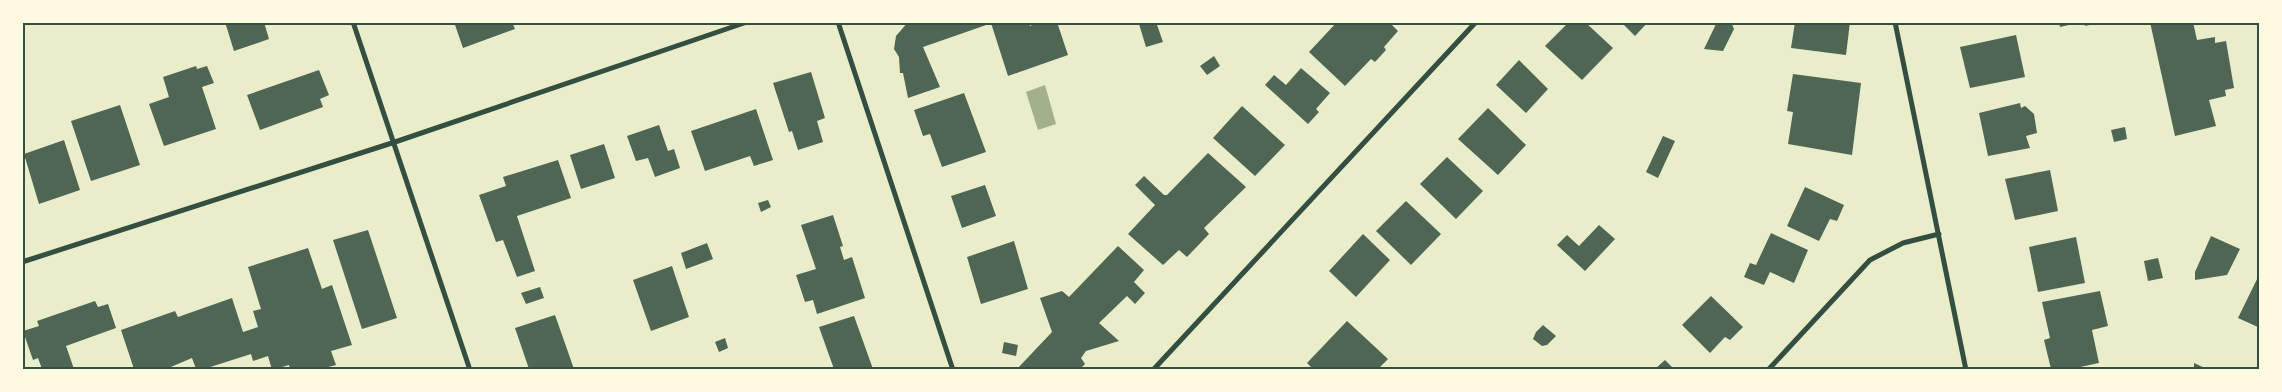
<svg xmlns="http://www.w3.org/2000/svg" width="2282" height="392" font-family="'Work Sans',sans-serif">
	<style>
		.water { fill: #a3b18a }
		.building { fill: #4f6655 }
		.lines { fill: none; stroke-linecap: round; stroke-linejoin: round }
		.minor { stroke: #344e41; stroke-width: 5 }
		.neatline { fill: none; stroke: #344e41; stroke-width: 2 }
	</style>
	<rect width="100%" height="100%" fill="#e9edc9"/>
	<path class="water" d="M 1045,85 L 1056,124 L 1038,130 L 1026,92 Z"/>
	<path class="building" d="M 225,22 L 264,22 L 269,39 L 234,51 Z
		M 454,22 L 512,22 L 515,29 L 463,48 Z
		M 908,22 L 992,22 L 992,23 L 923,47 L 940,87 L 908,98 L 903,73 L 900,73 L 899,57 L 894,49 L 896,36 Z
		M 1029,22 L 1030,26 L 1038,22 L 1057,22 L 1068,55 L 1008,76 L 991,23 Z
		M 1145,22 L 1156,22 L 1163,42 L 1146,47 L 1139,24 Z
		M 1337,22 L 1389,22 L 1398,31 L 1384,47 L 1386,50 L 1375,62 L 1371,59 L 1345,86 L 1309,52 Z
		M 1569,22 L 1585,22 L 1613,48 L 1582,80 L 1545,46 Z
		M 1621,22 L 1648,22 L 1635,36 Z
		M 1717,22 L 1731,22 L 1734,29 L 1723,51 L 1704,49 Z
		M 1795,22 L 1850,22 L 1846,55 L 1791,48 Z
		M 2059,22 L 2077,22 L 2077,23 L 2060,27 Z
		M 2085,22 L 2099,22 L 2099,23 L 2085,26 Z
		M 2150,22 L 2193,22 L 2197,40 L 2215,37 L 2215,43 L 2226,41 L 2234,88 L 2225,90 L 2226,96 L 2209,100 L 2216,126 L 2175,136 Z
		M 2016,35 L 2025,77 L 1970,88 L 1960,47 Z
		M 1214,56 L 1220,66 L 1207,75 L 1200,66 Z
		M 1519,60 L 1548,89 L 1526,113 L 1496,85 Z
		M 196,66 L 197,69 L 207,66 L 214,83 L 202,87 L 216,129 L 164,146 L 149,104 L 169,97 L 163,77 Z
		M 1301,68 L 1330,93 L 1316,109 L 1319,112 L 1308,124 L 1265,85 L 1274,75 L 1286,85 Z
		M 319,70 L 329,95 L 320,99 L 323,107 L 260,130 L 247,95 Z
		M 811,72 L 825,118 L 817,121 L 823,142 L 798,150 L 792,131 L 789,132 L 773,83 Z
		M 1793,74 L 1861,83 L 1852,155 L 1788,144 L 1793,112 L 1787,111 Z
		M 964,93 L 986,152 L 942,167 L 930,134 L 923,136 L 914,110 Z
		M 2020,103 L 2021,108 L 2025,106 L 2034,114 L 2037,133 L 2026,136 L 2030,148 L 1988,156 L 1979,113 Z
		M 120,105 L 140,165 L 91,181 L 71,121 Z
		M 1242,106 L 1285,145 L 1255,176 L 1213,138 Z
		M 1488,108 L 1526,145 L 1498,175 L 1458,139 Z
		M 756,109 L 773,160 L 754,166 L 750,156 L 705,171 L 691,131 Z
		M 659,125 L 668,151 L 674,149 L 680,168 L 655,177 L 648,158 L 636,161 L 627,136 Z
		M 2125,127 L 2127,139 L 2114,142 L 2111,130 Z
		M 1663,136 L 1675,141 L 1658,178 L 1646,172 Z
		M 64,140 L 80,190 L 39,204 L 24,154 Z
		M 604,144 L 615,178 L 581,189 L 570,155 Z
		M 1208,153 L 1246,187 L 1204,228 L 1209,234 L 1187,257 L 1179,250 L 1163,265 L 1128,234 L 1155,205 L 1135,185 L 1144,176 L 1164,195 L 1167,195 Z
		M 1447,157 L 1483,191 L 1456,219 L 1420,184 Z
		M 558,160 L 571,198 L 517,216 L 535,271 L 517,277 L 503,240 L 496,242 L 479,195 L 506,186 L 503,177 Z
		M 2050,170 L 2058,211 L 2015,220 L 2005,179 Z
		M 985,185 L 996,216 L 962,228 L 951,196 Z
		M 1805,187 L 1844,205 L 1837,221 L 1830,219 L 1819,241 L 1787,226 Z
		M 768,200 L 771,207 L 761,212 L 758,203 Z
		M 1406,201 L 1441,234 L 1411,265 L 1376,231 Z
		M 833,215 L 843,246 L 840,247 L 844,260 L 852,257 L 865,298 L 817,314 L 813,300 L 805,302 L 796,275 L 816,269 L 801,225 Z
		M 1599,225 L 1615,239 L 1585,271 L 1557,245 L 1567,235 L 1579,246 Z
		M 368,230 L 397,318 L 362,329 L 333,240 Z
		M 1771,233 L 1808,250 L 1794,283 L 1770,272 L 1764,285 L 1744,277 L 1750,263 L 1756,265 Z
		M 1363,234 L 1390,260 L 1356,297 L 1329,271 Z
		M 2211,236 L 2240,249 L 2227,275 L 2195,280 L 2195,272 Z
		M 2076,237 L 2085,283 L 2038,292 L 2029,247 Z
		M 1014,241 L 1028,289 L 981,304 L 967,257 Z
		M 707,243 L 713,259 L 686,269 L 681,253 Z
		M 1118,246 L 1144,270 L 1134,282 L 1145,293 L 1135,304 L 1127,296 L 1099,323 L 1119,341 L 1086,351 L 1081,358 L 1085,364 L 1080,369 L 1017,369 L 1052,332 L 1040,298 L 1062,291 L 1069,297 Z
		M 308,248 L 322,289 L 332,285 L 352,345 L 331,351 L 336,365 L 321,369 L 290,369 L 289,365 L 272,370 L 268,356 L 253,361 L 251,354 L 204,369 L 196,369 L 192,358 L 166,369 L 134,369 L 121,330 L 175,311 L 178,317 L 232,298 L 243,332 L 258,327 L 253,311 L 261,309 L 248,267 Z
		M 2158,258 L 2163,278 L 2148,281 L 2144,261 Z
		M 672,266 L 689,317 L 651,331 L 633,280 Z
		M 2260,273 L 2260,328 L 2238,318 Z
		M 540,287 L 544,298 L 526,304 L 521,293 Z
		M 2100,291 L 2108,326 L 2092,330 L 2099,363 L 2071,369 L 2051,369 L 2044,340 L 2050,338 L 2042,302 Z
		M 1711,296 L 1743,327 L 1730,340 L 1725,337 L 1710,353 L 1682,325 Z
		M 95,301 L 98,307 L 108,304 L 116,328 L 66,346 L 74,369 L 42,369 L 38,358 L 33,360 L 23,331 L 39,326 L 37,321 Z
		M 555,315 L 574,369 L 529,369 L 515,328 Z
		M 854,316 L 873,369 L 834,369 L 819,327 Z
		M 1347,321 L 1388,359 L 1378,369 L 1313,369 L 1307,363 Z
		M 1543,325 L 1556,336 L 1547,345 L 1542,346 L 1533,339 L 1536,332 Z
		M 725,338 L 728,348 L 719,352 L 715,342 Z
		M 1004,342 L 1018,345 L 1016,356 L 1002,353 Z
		M 1665,360 L 1674,369 L 1655,369 Z
		M 2194,363 L 2207,369 L 2194,369 Z"/>
	<g class="lines">
		<path class="minor" d="M 353,22 L 470,370
			M 838,22 L 953,370
			M 1895,22 L 1966,370
			M 22,262 L 395,142 L 747,22
			M 1153,370 L 1476,22
			M 1768,370 L 1870,260 L 1903,243 L 1939,234"/>
	</g>
	<rect width="2282" height="392" fill="none" stroke="#fefae0" stroke-width="48"/>
	<rect x="24" y="24" width="2234" height="344" class="neatline"/>
</svg>
